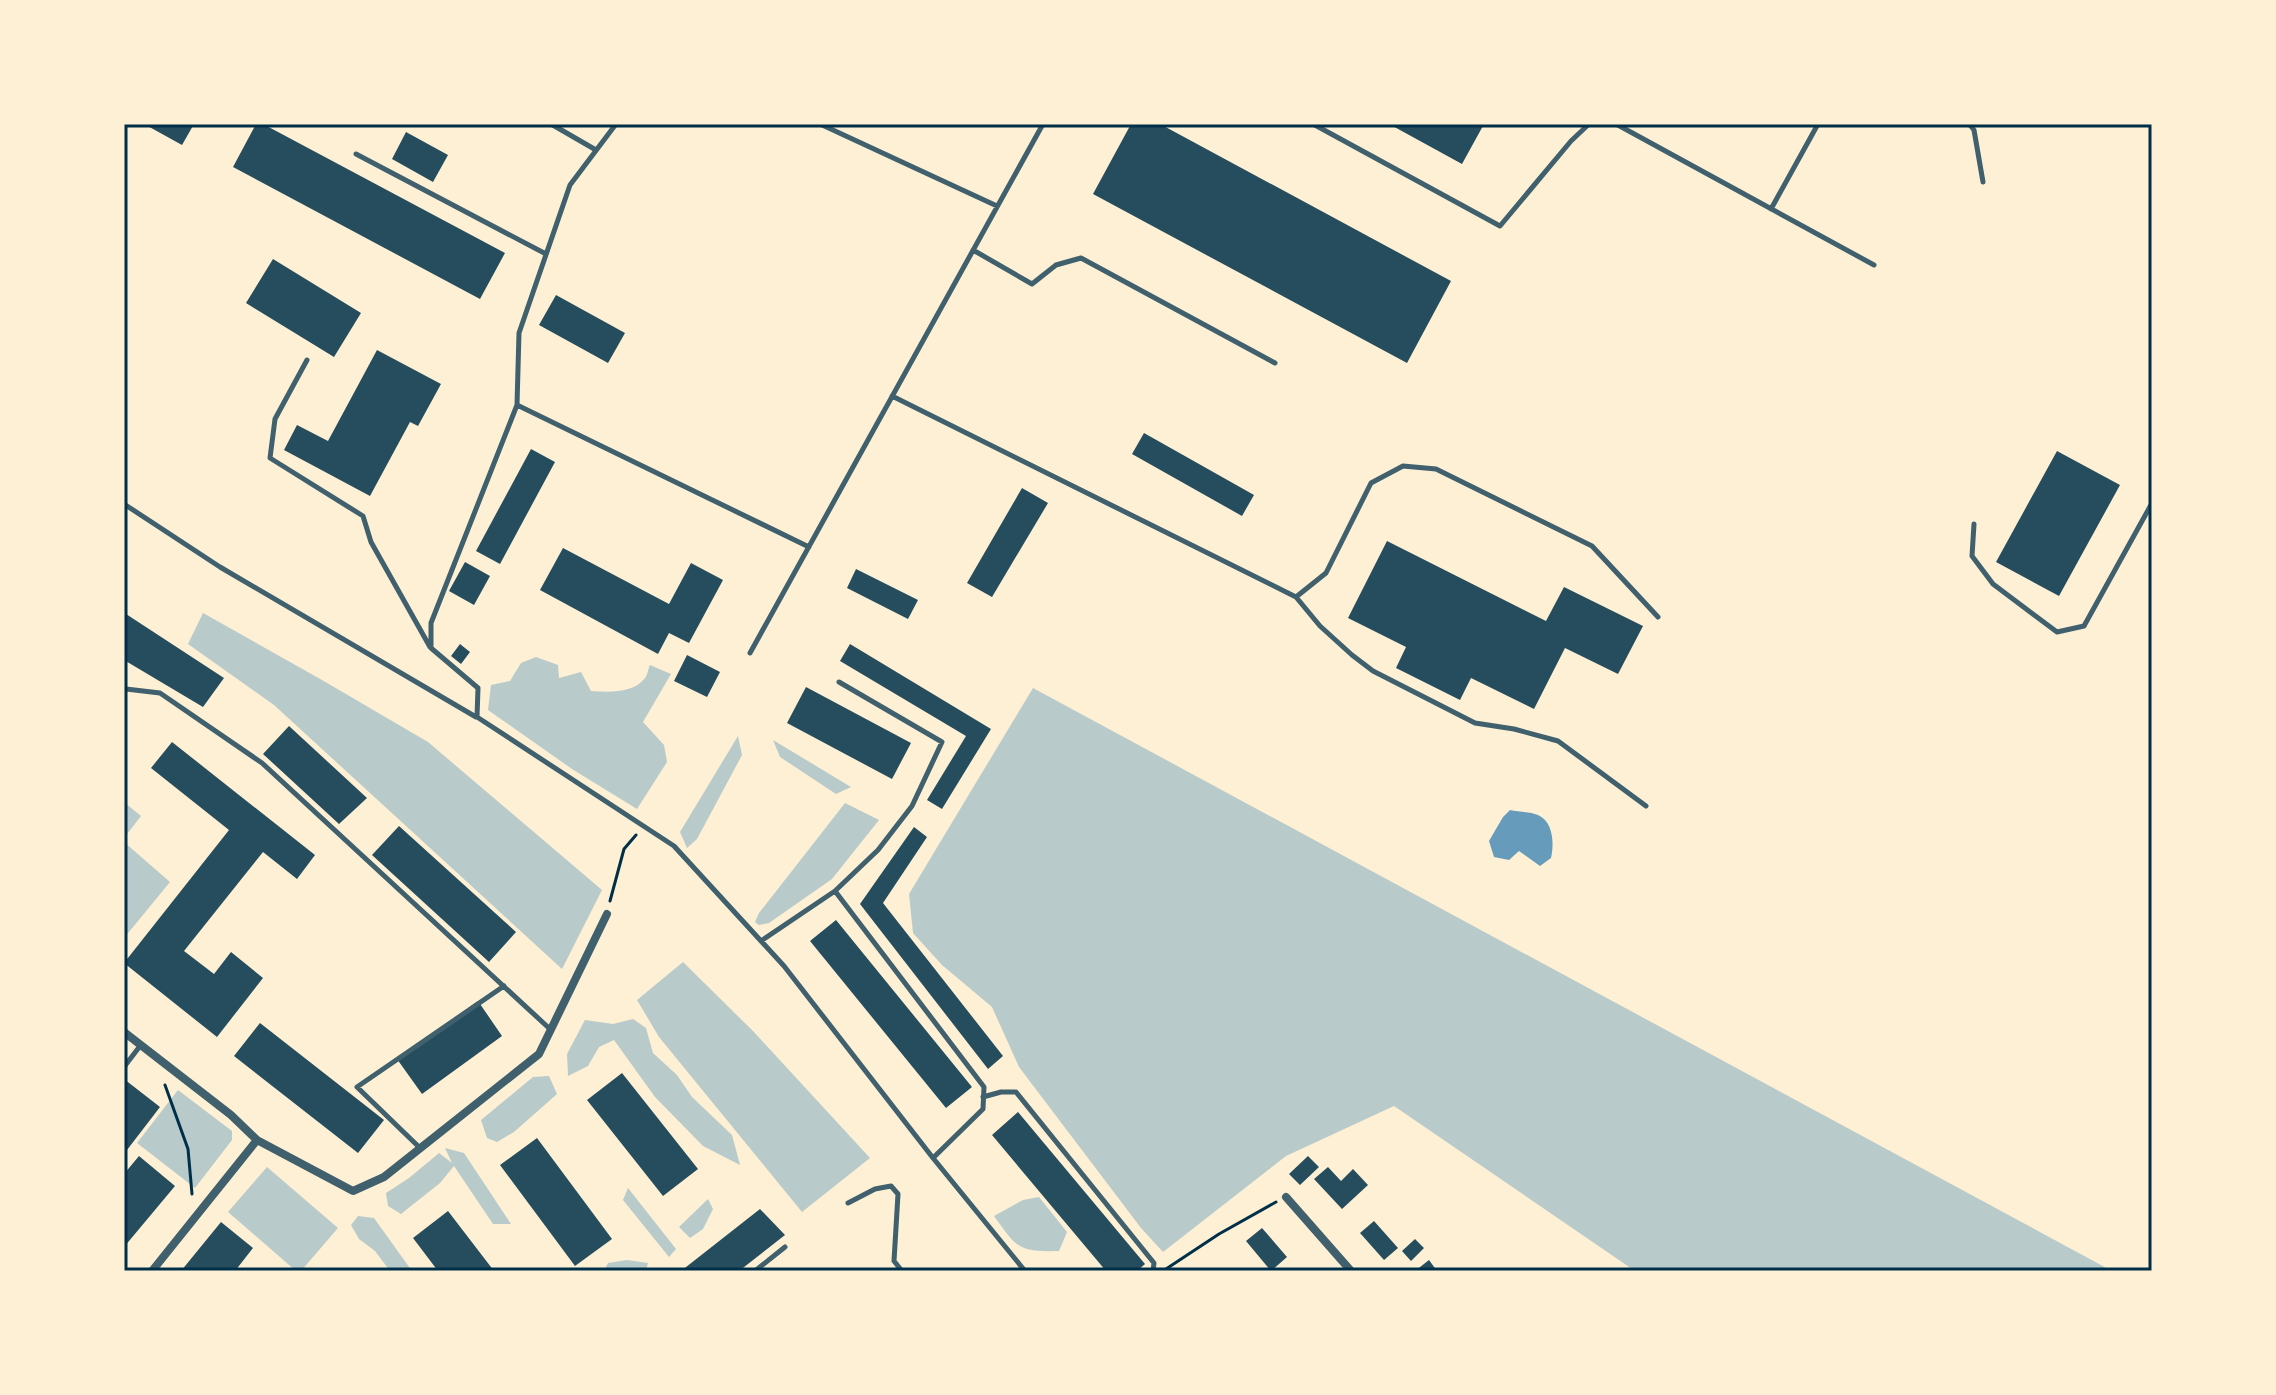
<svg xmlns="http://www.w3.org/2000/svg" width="2276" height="1395" font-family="'Noto Sans',sans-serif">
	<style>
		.green { fill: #b9caca }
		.water { fill: #669bbc }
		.building { fill: #264d5e }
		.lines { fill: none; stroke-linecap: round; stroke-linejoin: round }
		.path { stroke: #003049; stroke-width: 3 }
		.service { stroke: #3f606c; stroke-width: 5 }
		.minor { stroke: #3f606c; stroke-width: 8 }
		.neatline { fill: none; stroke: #003049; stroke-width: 3 }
	</style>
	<rect width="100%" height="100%" fill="#fdf0d5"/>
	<path class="green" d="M 203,613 L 322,680 L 428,742 L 602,890 L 562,969 L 274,705 L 188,644 Z
		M 536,657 L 558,665 L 559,678 L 581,672 L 591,691 C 608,692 633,694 645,678 C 648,674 648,669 650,665 L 671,674 L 643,722 L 664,745 L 667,762 L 637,809 L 572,769 L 488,710 L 491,685 L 510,681 L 521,663 Z
		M 1033,688 L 2112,1271 L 1635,1271 L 1394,1106 L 1286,1156 L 1163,1252 L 1141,1228 L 1019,1067 L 992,1007 L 942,965 L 913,933 L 909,894 Z
		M 738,736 L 742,755 L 697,839 L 687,848 L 680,832 Z
		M 773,740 L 851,787 L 836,794 L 780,757 Z
		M 124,802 L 141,816 L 124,838 Z
		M 845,803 L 879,820 L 832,879 L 769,923 L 759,925 L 755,922 L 759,913 Z
		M 124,842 L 170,882 L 124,938 Z
		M 683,962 L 753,1031 L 870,1158 L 802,1212 L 659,1037 L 637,1000 Z
		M 633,1019 L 646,1028 L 653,1053 L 677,1075 L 692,1097 L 732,1135 L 740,1165 L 703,1146 L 655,1097 L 614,1040 L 599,1047 L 588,1066 L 568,1076 L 567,1054 L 585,1020 L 613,1024 Z
		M 549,1076 L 557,1094 L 514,1132 L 497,1142 L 487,1138 L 481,1120 L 533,1077 Z
		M 178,1090 L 232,1131 L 232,1140 L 195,1188 L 137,1143 Z
		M 445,1148 L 464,1153 L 511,1224 L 493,1224 L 454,1166 L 440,1183 L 401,1214 L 388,1206 L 386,1193 L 409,1178 L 439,1153 L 452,1163 Z
		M 267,1167 L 338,1228 L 301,1271 L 296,1271 L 228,1212 Z
		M 628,1188 L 676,1249 L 669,1257 L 623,1200 Z
		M 1039,1197 L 1067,1232 L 1059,1251 C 1018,1252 1017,1248 994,1216 L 1023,1200 Z
		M 708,1199 L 713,1209 L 703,1229 L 690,1238 L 679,1227 Z
		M 358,1216 L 374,1218 L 412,1271 L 390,1271 L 375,1251 L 359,1239 L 351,1225 Z
		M 627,1260 L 648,1263 L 646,1271 L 604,1271 L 608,1263 Z"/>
	<path class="water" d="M 1510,810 C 1519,812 1530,812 1538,815 C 1554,822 1554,845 1551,858 L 1540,866 L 1519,851 L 1509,860 L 1494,857 L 1489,841 L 1503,817 Z"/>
	<path class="building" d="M 144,124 L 194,124 L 182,145 Z
		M 256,124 L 263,124 L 505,253 L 480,299 L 233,167 Z
		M 1131,124 L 1160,124 L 1451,281 L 1407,363 L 1093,194 Z
		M 1389,124 L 1484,124 L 1462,164 Z
		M 406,132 L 448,155 L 433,182 L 392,159 Z
		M 273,259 L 361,313 L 334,357 L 246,303 Z
		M 556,295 L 625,333 L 608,363 L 539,325 Z
		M 377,350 L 441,384 L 418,426 L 410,422 L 370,496 L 284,450 L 297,425 L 328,441 Z
		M 1144,433 L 1254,495 L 1242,516 L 1132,454 Z
		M 531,449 L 555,462 L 500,564 L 476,551 Z
		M 2057,451 L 2120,485 L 2059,596 L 1996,562 Z
		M 1022,488 L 1048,503 L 992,597 L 967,583 Z
		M 1387,541 L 1546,621 L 1564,587 L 1643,626 L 1618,674 L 1565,648 L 1534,709 L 1471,678 L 1460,700 L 1396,668 L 1406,647 L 1348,618 Z
		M 563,548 L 669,604 L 691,563 L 723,580 L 689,643 L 669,633 L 658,654 L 540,590 Z
		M 465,562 L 490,576 L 474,605 L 449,591 Z
		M 856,569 L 918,600 L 908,619 L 847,588 Z
		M 126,614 L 224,678 L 203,707 L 124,660 L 124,616 Z
		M 460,644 L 470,652 L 461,664 L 451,656 Z
		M 850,644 L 991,729 L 942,809 L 927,800 L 966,736 L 840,661 Z
		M 687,655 L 720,672 L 707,697 L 674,681 Z
		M 806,687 L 911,743 L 892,779 L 787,723 Z
		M 289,726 L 367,798 L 339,824 L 263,754 Z
		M 172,742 L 315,855 L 297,879 L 263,852 L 184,951 L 214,974 L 231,952 L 263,978 L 217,1037 L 124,963 L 229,830 L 151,768 Z
		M 399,826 L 516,932 L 489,962 L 372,855 Z
		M 914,827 L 927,837 L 883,903 L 1003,1056 L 988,1069 L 860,904 Z
		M 836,920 L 972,1087 L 946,1108 L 810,941 Z
		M 478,1001 L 502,1036 L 422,1094 L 397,1059 Z
		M 260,1023 L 384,1120 L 358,1153 L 234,1056 Z
		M 622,1073 L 698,1169 L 663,1196 L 587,1100 Z
		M 124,1079 L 160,1107 L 127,1150 L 124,1148 Z
		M 1018,1112 L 1145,1264 L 1137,1271 L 1106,1271 L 992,1135 Z
		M 537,1138 L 612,1239 L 575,1266 L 500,1165 Z
		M 139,1156 L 175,1186 L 124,1247 L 124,1174 Z
		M 1308,1156 L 1319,1167 L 1300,1185 L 1289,1174 Z
		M 1328,1167 L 1341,1181 L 1353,1169 L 1368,1185 L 1342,1209 L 1314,1179 Z
		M 760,1209 L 785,1235 L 739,1271 L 681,1271 Z
		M 448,1211 L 494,1271 L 438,1271 L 413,1238 Z
		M 1374,1221 L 1398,1248 L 1384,1260 L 1360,1233 Z
		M 221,1222 L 253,1248 L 235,1271 L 228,1268 L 226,1271 L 181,1271 Z
		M 1262,1228 L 1287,1257 L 1271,1271 L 1246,1241 Z
		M 1415,1239 L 1424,1248 L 1411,1261 L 1402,1251 Z
		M 1429,1260 L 1437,1271 L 1415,1271 Z"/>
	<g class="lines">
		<path class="path" d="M 610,901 L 624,849 L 636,835
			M 165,1085 L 188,1149 L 192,1194
			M 1166,1269 L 1219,1234 L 1276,1202
			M 1054,1271 L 1061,1271"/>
		<path class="service" d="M 551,124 L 596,150
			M 616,124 L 570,185 L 519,333 L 517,405 L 809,547
			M 820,124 L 997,206
			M 1313,124 L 1500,226 L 1571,141 L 1589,124
			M 1616,124 L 1874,265
			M 1969,124 L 1974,130 L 1983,182
			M 356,154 L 546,254
			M 1771,209 L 1818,124
			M 973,250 L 1032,284 L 1056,265 L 1081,258 L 1275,363
			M 307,360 L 275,419 L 270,458 L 363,516 L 371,542 L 430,647
			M 892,396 L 1296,597 L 1326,573 L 1371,483 L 1403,466 L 1436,469 L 1592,546 L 1658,617
			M 517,405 L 431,623 L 431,648 L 478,688 L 477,717 L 674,846 L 784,966 L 933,1158 L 1025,1271
			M 124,504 L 220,567 L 476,717
			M 1974,524 L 1972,556 L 1993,584 L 2057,632 L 2084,626 L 2152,503
			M 1296,597 L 1320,626 L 1352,655 L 1373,671 L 1475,723 L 1514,729 L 1558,741 L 1646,806
			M 750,653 L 1043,124
			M 124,691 L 126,689 L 160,693 L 262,763 L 551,1030
			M 835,891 L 878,850 L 912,806 L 942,742 L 839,682
			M 761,941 L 835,891 L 984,1087 L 983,1109 L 933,1158
			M 124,1067 L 140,1046
			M 983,1097 L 1001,1092 L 1016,1092 L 1154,1263 L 1153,1271
			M 420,1148 L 357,1087 L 504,986
			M 848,1203 L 875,1189 L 891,1186 L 898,1194 L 894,1261 L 902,1271
			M 755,1271 L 785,1247"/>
		<path class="minor" d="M 124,1032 L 231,1115 L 257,1140
			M 1286,1197 L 1351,1271
			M 152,1271 L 257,1140 L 353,1191 L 384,1177 L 539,1054 L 607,914"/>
	</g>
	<rect width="2276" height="1395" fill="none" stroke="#fdf0d5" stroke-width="252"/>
	<rect x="126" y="126" width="2024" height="1143" class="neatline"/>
</svg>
